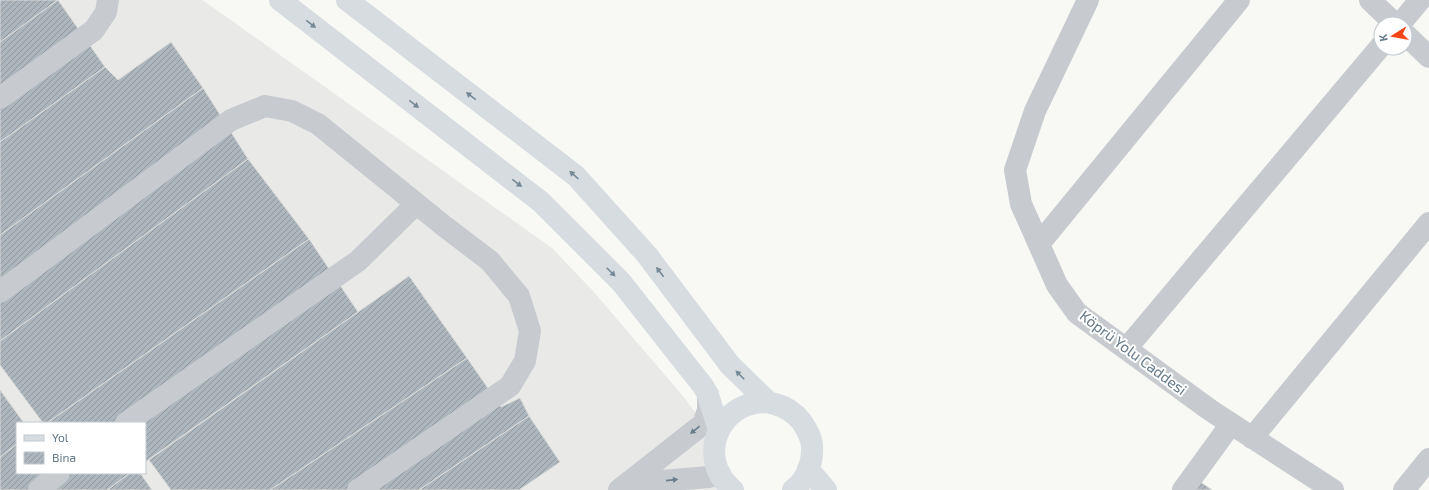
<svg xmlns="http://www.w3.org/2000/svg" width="1429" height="490" font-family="'Exo 2',sans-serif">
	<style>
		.built { fill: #e9eae8; fill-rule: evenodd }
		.building { fill: url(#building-hatch); stroke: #d9d9d7 }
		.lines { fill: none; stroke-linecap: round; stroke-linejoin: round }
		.minor { stroke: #c7cbcf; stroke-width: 22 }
		.major { stroke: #d6dce0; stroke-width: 22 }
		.oneway { fill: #758896 }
		.oneway2 { fill: #697d8c }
		.labels { text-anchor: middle; stroke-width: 4; stroke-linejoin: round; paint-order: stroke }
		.street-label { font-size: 15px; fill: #647989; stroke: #fff }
	</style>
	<defs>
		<pattern id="building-hatch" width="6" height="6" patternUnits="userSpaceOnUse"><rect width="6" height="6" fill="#aeb6bd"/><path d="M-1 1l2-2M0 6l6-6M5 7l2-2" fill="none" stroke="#91999f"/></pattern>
	</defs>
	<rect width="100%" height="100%" fill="#f8f8f4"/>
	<path class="built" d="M 0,0 L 202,0 L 211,6 L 552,248 L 593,291 L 683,396 L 703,423 L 706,440 L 719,490 L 0,490 ZM 17,423 L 145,423 L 145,473 L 17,473 Z"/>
	<path class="building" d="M 0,0 L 58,0 L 0,42 Z
		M 58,0 L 105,67 L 0,142 L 0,42 Z
		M 171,42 L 203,88 L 0,235 L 0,142 L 105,67 L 118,80 Z
		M 203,88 L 248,159 L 0,341 L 0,235 Z
		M 248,159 L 309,239 L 47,423 L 43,423 L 0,365 L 0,341 Z
		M 309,239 L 358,312 L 145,462 L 145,423 L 47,423 Z
		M 409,276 L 467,358 L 270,490 L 171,490 L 149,460 Z
		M 467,358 L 501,407 L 520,398 L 529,416 L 419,490 L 270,490 Z
		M 0,390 L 24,423 L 17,423 L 17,444 L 0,457 Z
		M 529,416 L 560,462 L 519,490 L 419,490 Z
		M 17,444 L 17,473 L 130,473 L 107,490 L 0,490 L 0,457 Z
		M 130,473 L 140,473 L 152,490 L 107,490 Z
		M 1199,481 L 1212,490 L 1192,490 Z"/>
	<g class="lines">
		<path class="minor" d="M 1088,0 L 1035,111 L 1015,170 L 1021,204 L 1057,285 L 1077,313 L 1210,410 L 1333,490
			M 1370,0 L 1395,24
			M 1400,24 L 1420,0
			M 1405,34 L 1429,57
			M 0,98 L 94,30 L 106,12 L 108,0
			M 1039,244 L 1239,0
			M 0,292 L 231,120 L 265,106 L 292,111 L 318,124 L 444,226 L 490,261 L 519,296 L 530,331 L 525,361 L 510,386 L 358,490
			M 1126,349 L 1381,46
			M 126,423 L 358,261 L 416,204
			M 1252,438 L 1429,223
			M 623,489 L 661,481 L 709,477 L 720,474
			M 39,490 L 59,473
			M 619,490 L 703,424 L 708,410 L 708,395
			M 1183,490 L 1231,424
			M 1404,490 L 1429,459"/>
		<path class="major" d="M 280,0 L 541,202 L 621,282 L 703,386 L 708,395 L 719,430
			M 347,0 L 576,176 L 647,255 L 730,365 L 768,402
			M 808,469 L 826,490
			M 733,490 C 726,484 720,478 717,468 C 704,432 737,394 775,404 C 786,407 795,413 802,422 C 807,430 812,438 812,447 C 813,463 806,480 793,490"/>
	</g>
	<defs><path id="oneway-solid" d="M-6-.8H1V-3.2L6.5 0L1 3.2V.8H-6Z"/></defs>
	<g class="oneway">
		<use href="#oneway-solid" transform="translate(311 24) rotate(38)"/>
		<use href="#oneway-solid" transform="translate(471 96) rotate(-143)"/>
		<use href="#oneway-solid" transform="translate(414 104) rotate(38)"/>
		<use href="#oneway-solid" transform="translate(574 175) rotate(-138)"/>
		<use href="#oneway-solid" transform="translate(517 183) rotate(38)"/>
		<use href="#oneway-solid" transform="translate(611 272) rotate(45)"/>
		<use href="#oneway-solid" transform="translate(660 272) rotate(-127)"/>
		<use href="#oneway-solid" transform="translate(740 375) rotate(-135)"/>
	</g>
	<g class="oneway2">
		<use href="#oneway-solid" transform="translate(695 430) rotate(141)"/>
		<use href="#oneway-solid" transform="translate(672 480) rotate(-6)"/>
	</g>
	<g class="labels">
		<g class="street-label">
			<text transform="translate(1133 353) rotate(37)" y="5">Köprü Yolu Caddesi</text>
		</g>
	</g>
	<rect x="16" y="422" width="130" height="52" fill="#ffffff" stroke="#c1c9d0"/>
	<rect x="24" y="435" width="20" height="6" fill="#d6dce0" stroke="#c1c9d0"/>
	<text x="52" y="442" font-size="12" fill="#647989">Yol</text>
	<rect x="24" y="452" width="20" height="12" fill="url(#building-hatch)" stroke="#c1c9d0"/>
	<text x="52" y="462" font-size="12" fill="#647989">Bina</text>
	<g transform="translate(1393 36) rotate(259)"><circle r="19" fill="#ffffff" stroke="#c1c9d0"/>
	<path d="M0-3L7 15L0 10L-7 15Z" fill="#f54517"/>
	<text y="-6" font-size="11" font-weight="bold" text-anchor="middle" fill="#647989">K</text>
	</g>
</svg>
